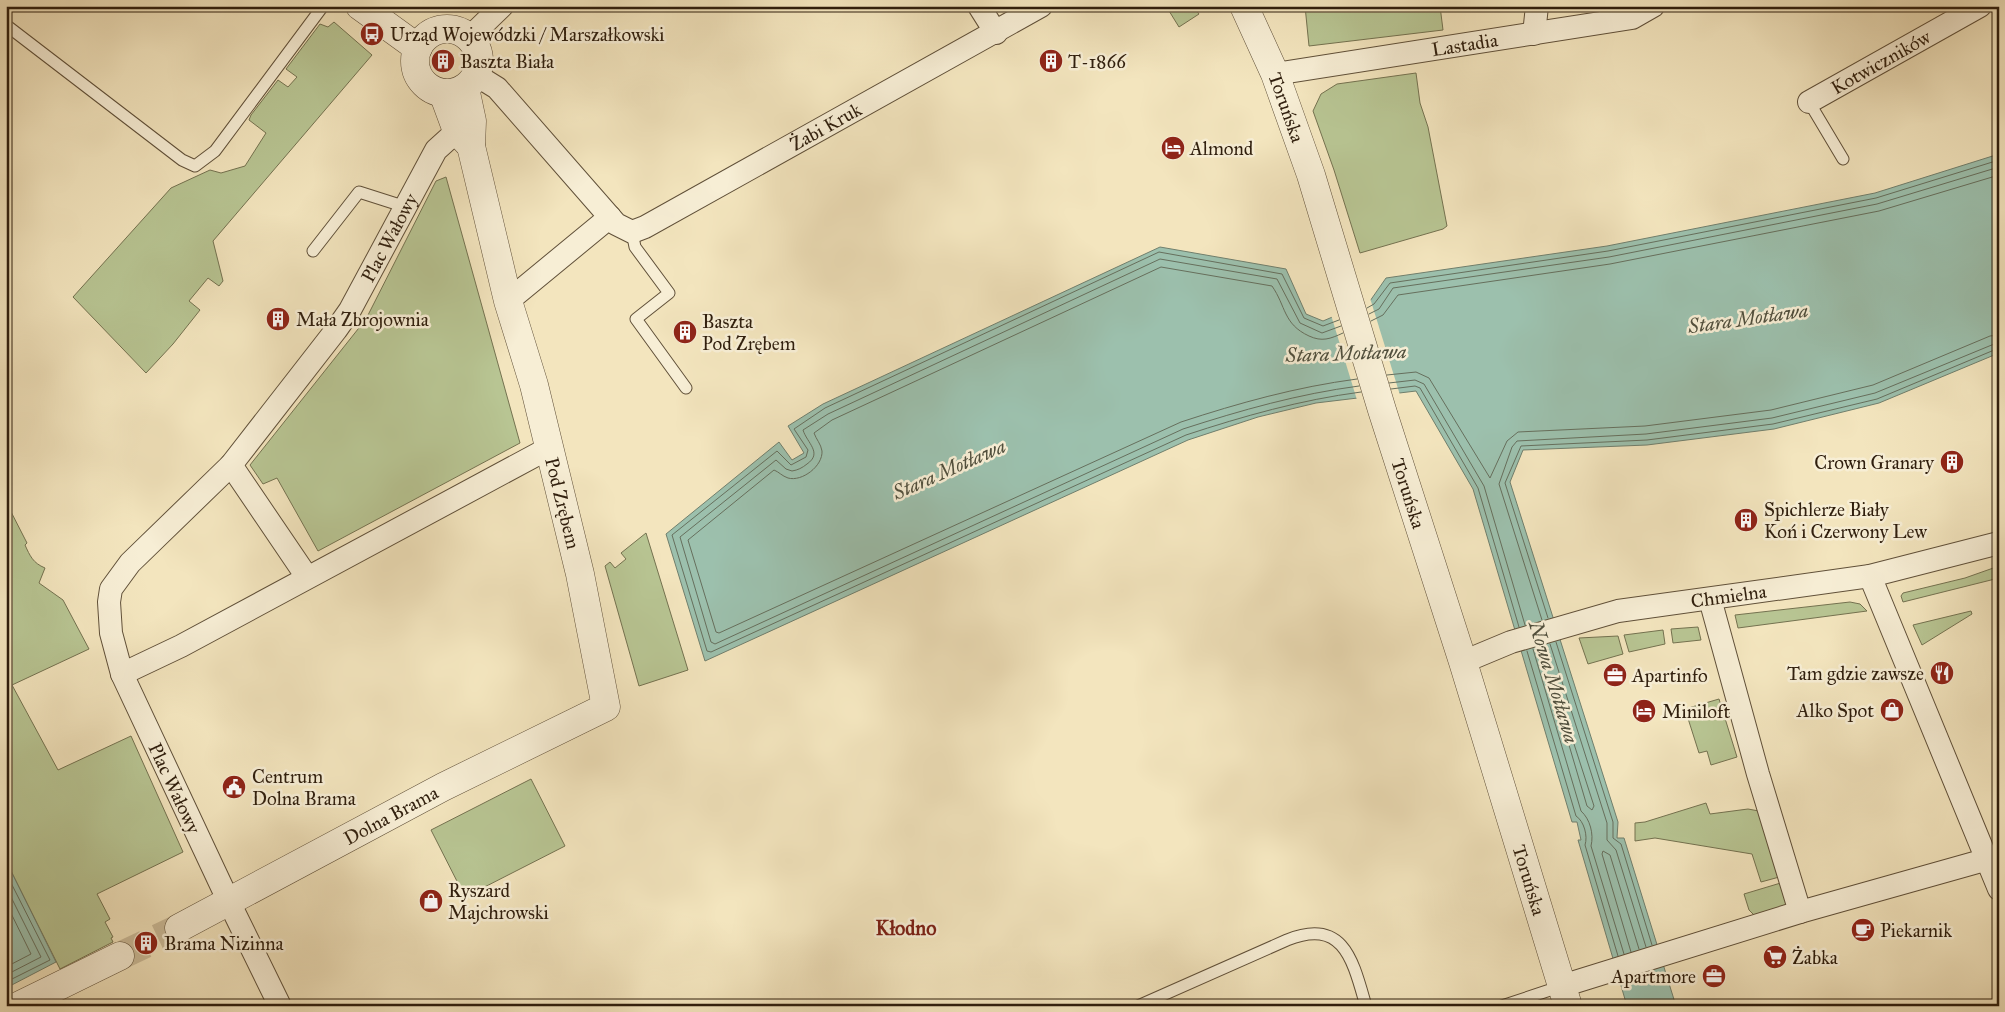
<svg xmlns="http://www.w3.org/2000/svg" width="2005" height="1012" font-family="'IM FELL Great Primer',serif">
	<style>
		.green { fill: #b8c593; stroke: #747250 }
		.water { fill: #9cc0ad; stroke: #707f6d }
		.pier { fill: #f3e5be }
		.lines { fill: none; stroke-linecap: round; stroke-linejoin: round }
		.shore { stroke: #666f5d; stroke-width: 1 }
		.tertiary-tunnel { stroke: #ccbd9b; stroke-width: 28; stroke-dasharray: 28 14; stroke-linecap: butt }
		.service-casing { stroke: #605039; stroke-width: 13 }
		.minor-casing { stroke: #605039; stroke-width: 24 }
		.tertiary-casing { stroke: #605039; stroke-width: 29 }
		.service { stroke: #f7eed5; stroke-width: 11 }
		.minor { stroke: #f7eed5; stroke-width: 22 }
		.tertiary { stroke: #f7eed5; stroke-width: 28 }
		.labels { text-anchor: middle; stroke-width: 5; stroke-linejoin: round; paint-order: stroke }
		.poi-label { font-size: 19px; fill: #2f1e0d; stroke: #f7eed5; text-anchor: start }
		.street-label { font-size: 19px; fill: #2f1e0d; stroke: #f7eed5 }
		.water-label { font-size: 20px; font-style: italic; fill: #504f3d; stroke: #f7eed5 }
		.neighbourhood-label { font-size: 20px; font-weight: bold; fill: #7a1f14; stroke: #f7eed5 }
	</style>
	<rect width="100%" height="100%" fill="#f3e5be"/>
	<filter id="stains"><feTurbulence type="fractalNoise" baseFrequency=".004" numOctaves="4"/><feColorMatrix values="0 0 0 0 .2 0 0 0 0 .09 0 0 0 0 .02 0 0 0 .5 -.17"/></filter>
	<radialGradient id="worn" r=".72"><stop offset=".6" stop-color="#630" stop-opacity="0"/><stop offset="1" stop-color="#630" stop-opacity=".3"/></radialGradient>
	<path class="green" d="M 1166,6 L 1193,6 L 1199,14 L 1179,27 Z
		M 1305,6 L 1440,6 L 1443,30 L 1309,46 Z
		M 334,22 L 372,55 L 213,241 L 223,281 L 219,286 L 208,278 L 189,301 L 200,310 L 173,344 L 146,373 L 73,297 L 171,188 L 210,170 L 221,173 L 245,166 L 266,133 L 249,120 L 251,115 L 278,80 L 288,87 L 297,77 L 286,69 L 320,24 L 328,27 Z
		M 1416,73 L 1420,103 L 1428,127 L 1447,226 L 1443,229 L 1360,253 L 1334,170 L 1313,111 L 1321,94 L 1337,84 Z
		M 446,177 L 520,443 L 318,551 L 277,478 L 263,484 L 250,465 L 366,319 L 436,181 Z
		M 6,502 L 27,543 L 25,545 C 30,556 33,563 45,568 L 39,583 L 63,600 L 89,649 L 12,685 L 58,770 L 131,736 L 183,852 L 97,894 L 110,919 L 105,922 L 113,937 L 111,938 L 113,942 L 60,969 L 6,861 Z
		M 646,533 L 688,670 L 639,686 L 605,566 L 610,562 L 615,568 L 626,559 L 621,553 Z
		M 1999,566 L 1999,578 L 1903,602 L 1901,596 L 1903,593 L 1965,578 Z
		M 1850,602 L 1860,604 L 1867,611 L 1738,628 L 1735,615 Z
		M 1971,611 L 1972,614 L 1922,645 L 1913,625 Z
		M 1698,627 L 1701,640 L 1673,643 L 1671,629 Z
		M 1663,630 L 1665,644 L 1629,652 L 1624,635 Z
		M 1618,636 L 1623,654 L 1588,664 L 1579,638 Z
		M 1719,699 L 1737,757 L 1711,765 L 1707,751 L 1699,753 L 1685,709 Z
		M 531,779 L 565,846 L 465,897 L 431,830 Z
		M 1706,803 L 1710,814 L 1748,809 L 1759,811 L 1783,876 L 1761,882 L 1752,854 L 1655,838 L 1635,841 L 1635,823 L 1645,822 Z
		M 1784,882 L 1787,906 L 1754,915 L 1749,910 L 1744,894 Z"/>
	<path class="water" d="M 1999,154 L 1999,353 L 1879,403 L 1774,429 L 1647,445 L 1523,450 L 1510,482 L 1618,822 L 1617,838 L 1624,838 L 1676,1006 L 1627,1006 L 1578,840 L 1581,840 L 1577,822 L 1572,822 L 1473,489 L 1416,391 L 1316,403 L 1258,417 L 1188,440 L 705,661 L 666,534 L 779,442 L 792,460 L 804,453 L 788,426 L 823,404 L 1160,247 L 1286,269 L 1306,314 L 1323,321 L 1370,301 L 1386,278 L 1607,246 L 1875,193 Z
		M 6,861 L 56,962 L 6,988 Z"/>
	<path class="pier" d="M 1370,298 L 1400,395 L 1357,400 L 1331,315 Z"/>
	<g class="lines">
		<path class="shore" d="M 1367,308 L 1374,304 L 1390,283 L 1608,251 L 1876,198 L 1999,160
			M 1369,314 L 1379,309 L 1393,288 L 1609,257 L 1877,204 L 1999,167
			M 1339,320 L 1323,326 L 1304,318 L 1282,274 L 1159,252 L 825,408 L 794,429 L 808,450 L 806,457 L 791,465 L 777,451 L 672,535 L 707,651 L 711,652 L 1186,435 C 1244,416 1300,400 1361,392
			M 1371,321 L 1383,315 L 1398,295 L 1610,264 L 1879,211 L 1999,175
			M 1341,326 L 1322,333 L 1300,323 L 1277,279 L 1160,259 L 828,414 L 803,430 C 807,443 823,453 807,464 C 802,468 798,470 792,471 L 786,469 L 776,460 L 680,537 L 711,642 L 715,644 L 1183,429 C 1242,410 1298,394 1359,386
			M 1343,333 C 1330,339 1322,342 1309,336 C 1283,324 1286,306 1272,286 L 1161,267 L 832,420 L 814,433 C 816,439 821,444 822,451 C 823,466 802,482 788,478 C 782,476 779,472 774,470 L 688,540 L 716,632 L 719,633 L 1181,422 C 1239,403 1296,387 1357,379
			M 1387,375 L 1416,372 L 1429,378 L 1490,478 L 1507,441 L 1518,432 L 1645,426 L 1771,410 L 1873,385 L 1990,336 L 1999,335
			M 1389,383 L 1415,380 L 1424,384 L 1484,486 L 1525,625
			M 1391,389 L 1415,386 L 1420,388 L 1478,488 L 1519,627
			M 1548,618 L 1505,483 L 1521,446 L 1647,440 L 1773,424 L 1877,399 L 1999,348
			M 1542,620 L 1499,484 L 1512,447 L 1517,441 L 1646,434 L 1772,418 L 1875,393 L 1999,342
			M 1556,642 L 1613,822 L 1613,838 L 1621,844 L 1652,945
			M 1550,644 L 1607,823 L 1607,840 L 1616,850 L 1646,947
			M 1533,649 L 1581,811 C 1590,819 1594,834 1591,846 L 1624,954
			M 1527,651 L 1576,816 C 1584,821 1588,836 1585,845 L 1618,956
			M 1571,742 L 1574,744 L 1594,806 L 1592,810 L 1587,806 L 1569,745 Z
			M 6,873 L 50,960 L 6,982
			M 6,887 L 41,957 L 6,975
			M 6,903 L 31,954 L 6,967
			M 1631,952 L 1602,854 L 1603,851 L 1610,855 L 1639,949"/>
		<path class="tertiary-tunnel" d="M 120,956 L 179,928"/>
		<g class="service-casing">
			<path id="service" d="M 6,25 L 182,160 L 195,166 L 215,151 L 323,6
				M 1809,102 L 1843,159
				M 632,232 L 635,247 L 669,293 L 636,319 L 686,388
				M 313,251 L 359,192 L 406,207
				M 1138,1006 L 1287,940 C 1344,917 1353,961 1366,1006
				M 1502,1006 L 1562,986"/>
		</g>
		<g class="minor-casing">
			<g id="minor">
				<path d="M 979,6 L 996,33"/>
				<path d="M 1534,34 L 1537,6"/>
				<path d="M 469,38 L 502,6"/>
				<path id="s1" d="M 1275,74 L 1632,18 L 1653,6"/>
				<path id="s2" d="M 476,75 L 497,88 L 616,224 L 632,232 L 645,227 L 1041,6"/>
				<path id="s3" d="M 1809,102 L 1980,6"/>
				<path d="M 508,301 L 610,217"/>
				<path d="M 231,465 L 307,577"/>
				<path d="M 1870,576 L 1999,889"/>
				<path d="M 1710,599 L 1758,774 L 1800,912"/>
				<path id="s4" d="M 1463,662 L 1511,642 L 1618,611 L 1870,576 L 1999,543"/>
				<path d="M 122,674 L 181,646 L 549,448"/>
				<path d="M 1562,986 L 1800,912 L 1999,856"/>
				<path id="s5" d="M 280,1006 L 229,902 L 122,674 L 111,633 L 109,602 L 111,589 L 130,563 L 231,465 L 336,330 L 350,310 L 436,150 L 457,131"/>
			</g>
		</g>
		<g class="tertiary-casing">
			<g id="tertiary">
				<path d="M 360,6 L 418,48"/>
				<path id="s6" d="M 1244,6 L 1275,74 L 1311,175 L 1382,410 L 1463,662 L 1568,1006"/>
				<circle cx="447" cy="61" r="32"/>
				<path d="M 443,93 L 457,131 L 471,146"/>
				<path id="s7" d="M 179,928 L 443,787 L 606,707 L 580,574 L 534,385 L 508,301 L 471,146 L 472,121 L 465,88"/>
				<path d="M 18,1006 L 120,956"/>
			</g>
		</g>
		<use href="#service" class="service"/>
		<use href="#minor" class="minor"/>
		<use href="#tertiary" class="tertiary"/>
	</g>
	<defs>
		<g id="bus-disc" transform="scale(1.25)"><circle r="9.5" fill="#8f2418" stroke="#f7eed5"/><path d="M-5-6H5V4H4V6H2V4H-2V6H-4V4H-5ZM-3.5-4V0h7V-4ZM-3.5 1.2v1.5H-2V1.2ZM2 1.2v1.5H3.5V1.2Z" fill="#fff"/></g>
		<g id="building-disc" transform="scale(1.25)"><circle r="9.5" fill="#8f2418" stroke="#f7eed5"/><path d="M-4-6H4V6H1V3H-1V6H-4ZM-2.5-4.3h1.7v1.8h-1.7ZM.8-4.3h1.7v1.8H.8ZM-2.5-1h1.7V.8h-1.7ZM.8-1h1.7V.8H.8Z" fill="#fff"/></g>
		<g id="hotel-disc" transform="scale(1.25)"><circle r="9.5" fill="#8f2418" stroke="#f7eed5"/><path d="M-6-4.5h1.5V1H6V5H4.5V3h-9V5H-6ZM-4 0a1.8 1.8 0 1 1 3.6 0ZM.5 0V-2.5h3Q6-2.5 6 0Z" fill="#fff"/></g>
		<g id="restaurant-disc" transform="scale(1.25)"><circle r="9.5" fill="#8f2418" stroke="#f7eed5"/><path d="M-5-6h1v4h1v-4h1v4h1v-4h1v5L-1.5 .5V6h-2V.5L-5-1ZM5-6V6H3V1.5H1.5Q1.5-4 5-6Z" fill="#fff"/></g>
		<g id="office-disc" transform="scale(1.25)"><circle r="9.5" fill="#8f2418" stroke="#f7eed5"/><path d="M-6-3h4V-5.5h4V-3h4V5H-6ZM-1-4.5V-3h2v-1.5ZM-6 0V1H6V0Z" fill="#fff"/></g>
		<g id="shop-disc" transform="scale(1.25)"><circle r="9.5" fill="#8f2418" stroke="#f7eed5"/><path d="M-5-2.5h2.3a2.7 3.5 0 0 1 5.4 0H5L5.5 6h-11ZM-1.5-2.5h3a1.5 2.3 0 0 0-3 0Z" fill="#fff"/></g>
		<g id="civic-disc" transform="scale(1.25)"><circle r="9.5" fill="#8f2418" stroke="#f7eed5"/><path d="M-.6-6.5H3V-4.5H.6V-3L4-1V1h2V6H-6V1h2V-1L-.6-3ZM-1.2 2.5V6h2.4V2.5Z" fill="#fff"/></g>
		<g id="cafe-disc" transform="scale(1.25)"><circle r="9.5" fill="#8f2418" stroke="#f7eed5"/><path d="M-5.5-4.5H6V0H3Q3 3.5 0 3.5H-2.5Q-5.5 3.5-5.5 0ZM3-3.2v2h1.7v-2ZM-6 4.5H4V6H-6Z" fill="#fff"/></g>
		<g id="supermarket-disc" transform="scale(1.25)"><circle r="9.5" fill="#8f2418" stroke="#f7eed5"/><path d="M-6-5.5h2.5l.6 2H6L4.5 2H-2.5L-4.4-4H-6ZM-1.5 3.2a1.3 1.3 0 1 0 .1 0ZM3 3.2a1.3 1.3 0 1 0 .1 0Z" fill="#fff"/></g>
	</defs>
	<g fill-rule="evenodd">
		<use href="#bus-disc" x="372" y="34"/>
		<use href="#building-disc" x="443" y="61"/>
		<use href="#building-disc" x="1051" y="61"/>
		<use href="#hotel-disc" x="1173" y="148"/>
		<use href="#building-disc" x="278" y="319"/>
		<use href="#building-disc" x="685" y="332"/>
		<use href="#building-disc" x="1952" y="462"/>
		<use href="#building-disc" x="1746" y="520"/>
		<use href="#restaurant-disc" x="1942" y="673"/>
		<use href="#office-disc" x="1615" y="675"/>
		<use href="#shop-disc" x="1892" y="710"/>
		<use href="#hotel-disc" x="1644" y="711"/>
		<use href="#civic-disc" x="234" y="787"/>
		<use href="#shop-disc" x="431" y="901"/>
		<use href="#cafe-disc" x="1863" y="930"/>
		<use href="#building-disc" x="146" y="943"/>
		<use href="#supermarket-disc" x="1775" y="957"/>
		<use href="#office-disc" x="1714" y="976"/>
	</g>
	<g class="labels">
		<g class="poi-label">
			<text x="390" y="41">Urząd Wojewódzki / Marszałkowski</text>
			<text x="460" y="68">Baszta Biała</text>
			<text x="1068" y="68">T-1866</text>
			<text x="1190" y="155">Almond</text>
			<text x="296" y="326">Mała Zbrojownia</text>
			<text x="702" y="328">Baszta<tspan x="702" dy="22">Pod Zrębem</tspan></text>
			<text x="1934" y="469" text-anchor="end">Crown Granary</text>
			<text x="1764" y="516">Spichlerze Biały<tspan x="1764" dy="22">Koń i Czerwony Lew</tspan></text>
			<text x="1924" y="680" text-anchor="end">Tam gdzie zawsze</text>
			<text x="1632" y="682">Apartinfo</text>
			<text x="1874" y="717" text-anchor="end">Alko Spot</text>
			<text x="1662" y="718">Miniloft</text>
			<text x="252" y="783">Centrum<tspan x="252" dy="22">Dolna Brama</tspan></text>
			<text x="448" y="897">Ryszard<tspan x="448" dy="22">Majchrowski</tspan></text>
			<text x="1880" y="937">Piekarnik</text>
			<text x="164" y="950">Brama Nizinna</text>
			<text x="1792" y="964">Żabka</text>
			<text x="1696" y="983" text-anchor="end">Apartmore</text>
		</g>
		<g class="street-label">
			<text dy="7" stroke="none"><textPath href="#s1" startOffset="192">Lastadia</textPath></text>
			<text dy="7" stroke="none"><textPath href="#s3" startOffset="82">Kotwiczników</textPath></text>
			<text dy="7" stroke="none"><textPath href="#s6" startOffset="110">Toruńska</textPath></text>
			<text dy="7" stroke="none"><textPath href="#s2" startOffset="444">Żabi Kruk</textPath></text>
			<text dy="7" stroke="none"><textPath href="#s5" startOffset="905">Plac Wałowy</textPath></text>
			<text dy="7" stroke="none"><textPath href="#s6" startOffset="515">Toruńska</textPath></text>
			<text transform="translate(563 503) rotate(76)" y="7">Pod Zrębem</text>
			<text dy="7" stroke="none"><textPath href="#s4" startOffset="275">Chmielna</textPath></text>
			<text transform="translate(175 788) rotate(65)" y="7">Plac Wałowy</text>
			<text dy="7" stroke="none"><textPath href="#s7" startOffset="240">Dolna Brama</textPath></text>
			<text dy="7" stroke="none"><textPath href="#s6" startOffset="920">Toruńska</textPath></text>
		</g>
		<g class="water-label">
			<text transform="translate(1748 318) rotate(-8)" y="7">Stara Motława</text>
			<text transform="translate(1346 353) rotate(-2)" y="7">Stara Motława</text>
			<text transform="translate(949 469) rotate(-24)" y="7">Stara Motława</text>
			<text transform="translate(1554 682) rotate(73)" y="7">Nowa Motława</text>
		</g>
		<g class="neighbourhood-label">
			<text x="906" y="935">Kłodno</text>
		</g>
	</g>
	<rect width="2005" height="1012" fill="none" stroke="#f3e5be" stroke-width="25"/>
	<rect x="8" y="8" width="1990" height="997" fill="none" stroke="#2f1e0d" stroke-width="2.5"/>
	<rect x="12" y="12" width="1980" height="987" fill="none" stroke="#2f1e0d"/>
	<rect width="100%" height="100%" filter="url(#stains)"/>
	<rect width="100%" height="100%" fill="url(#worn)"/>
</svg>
